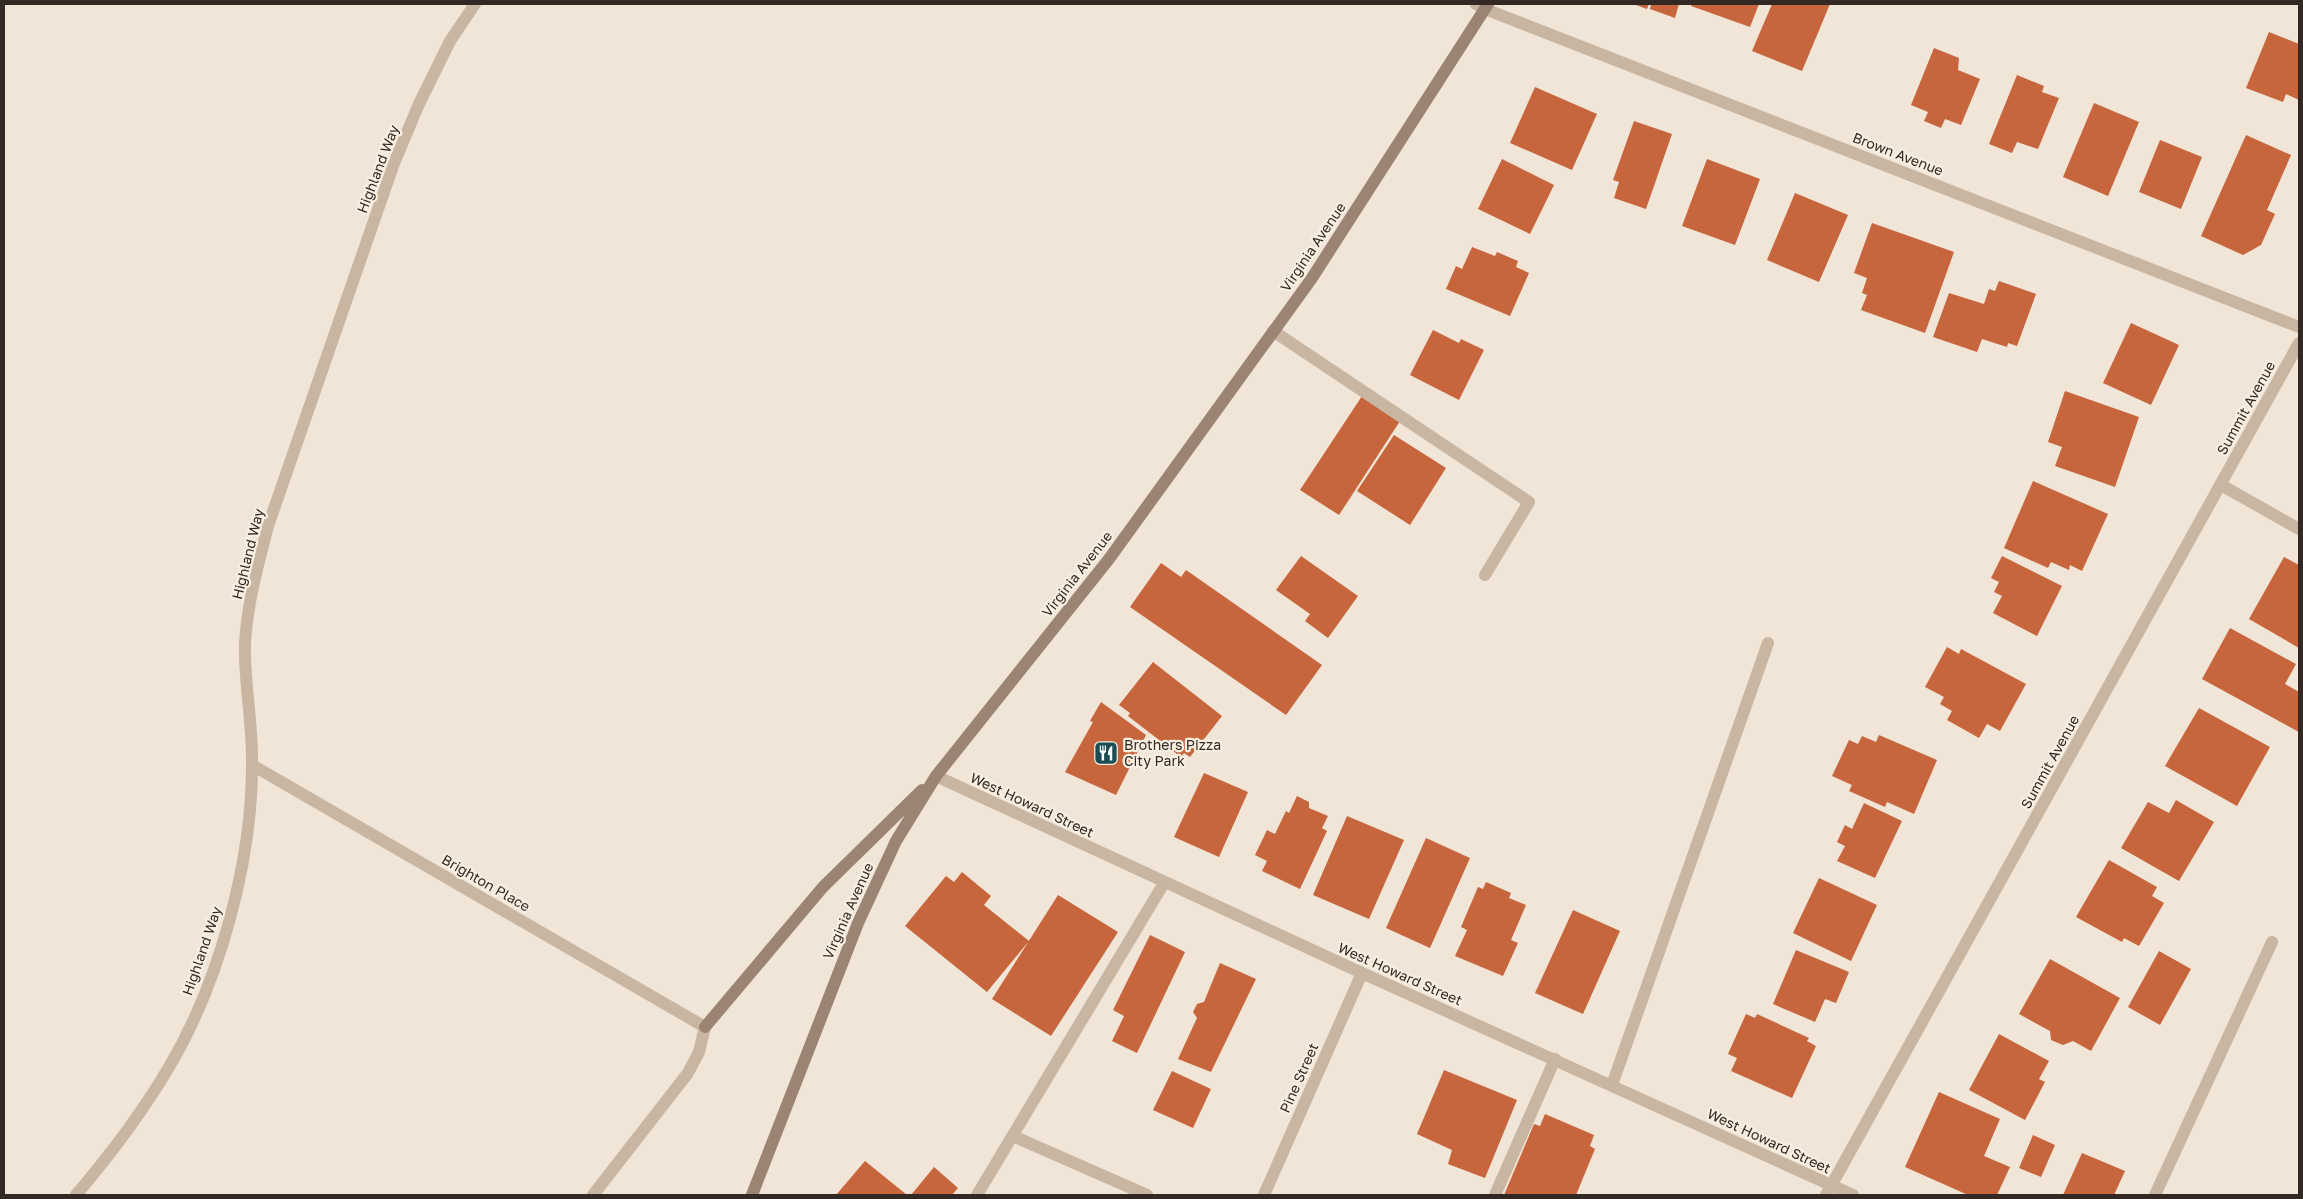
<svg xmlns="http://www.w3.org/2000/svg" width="2303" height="1199" font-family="'Golos Text',sans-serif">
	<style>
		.building { fill: #c7653d }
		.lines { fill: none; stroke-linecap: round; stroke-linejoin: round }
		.service { stroke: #c8b5a2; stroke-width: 12 }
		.minor { stroke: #c8b5a2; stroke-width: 12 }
		.secondary { stroke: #9b8474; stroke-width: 12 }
		.labels { text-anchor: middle; stroke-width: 4.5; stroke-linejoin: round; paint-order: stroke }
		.street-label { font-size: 14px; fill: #332924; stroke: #f9efe1 }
		.poi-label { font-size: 14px; fill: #332924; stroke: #f9efe1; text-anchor: start }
	</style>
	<rect width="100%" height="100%" fill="#f0e5d6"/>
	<path class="building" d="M 1633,4 L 1649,4 L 1647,9 Z
		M 1651,4 L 1679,4 L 1675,18 L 1650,9 Z
		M 1692,4 L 1759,4 L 1750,27 L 1691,6 Z
		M 1772,4 L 1830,4 L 1802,71 L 1752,51 Z
		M 2269,32 L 2299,44 L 2299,100 L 2286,94 L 2283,102 L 2246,88 Z
		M 1934,48 L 1959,58 L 1958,70 L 1980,79 L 1961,125 L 1945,119 L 1941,128 L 1924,121 L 1928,112 L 1911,105 Z
		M 2017,75 L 2044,86 L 2042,92 L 2059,98 L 2038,149 L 2017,142 L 2012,153 L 1989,144 Z
		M 1535,87 L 1597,114 L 1572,170 L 1510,143 Z
		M 2094,103 L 2139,122 L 2108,196 L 2063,177 Z
		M 1634,121 L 1672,134 L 1646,209 L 1614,198 L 1619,182 L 1613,180 Z
		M 2246,135 L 2291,155 L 2267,210 L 2275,214 L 2261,245 L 2243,255 L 2201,236 Z
		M 2160,140 L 2202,157 L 2181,209 L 2139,192 Z
		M 1502,159 L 1554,185 L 1530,234 L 1478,209 Z
		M 1707,159 L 1760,179 L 1735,245 L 1682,226 Z
		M 1795,193 L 1848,215 L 1819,282 L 1767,260 Z
		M 1872,223 L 1954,252 L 1925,333 L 1861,310 L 1867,295 L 1862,293 L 1867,278 L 1854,273 Z
		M 1472,247 L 1495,256 L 1497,252 L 1518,261 L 1516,267 L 1529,273 L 1510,316 L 1446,289 L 1456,266 L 1462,269 Z
		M 1999,281 L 2036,294 L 2017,346 L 2008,343 L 2007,347 L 1982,339 L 1977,352 L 1933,337 L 1949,293 L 1984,304 L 1989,289 L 1995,291 Z
		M 2131,323 L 2179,345 L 2151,405 L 2103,383 Z
		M 1433,330 L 1459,343 L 1461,339 L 1484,350 L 1459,400 L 1410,375 Z
		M 2065,391 L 2139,417 L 2115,487 L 2055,466 L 2062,447 L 2048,442 Z
		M 1362,396 L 1400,421 L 1339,515 L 1300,490 Z
		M 1394,435 L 1446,468 L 1410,525 L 1357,491 Z
		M 2033,481 L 2108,514 L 2082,571 L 2070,565 L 2069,570 L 2051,562 L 2048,568 L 2004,548 Z
		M 1301,556 L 1358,596 L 1328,638 L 1305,621 L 1310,614 L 1276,590 Z
		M 2002,556 L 2062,586 L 2037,636 L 1993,613 L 2002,596 L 1994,592 L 1999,582 L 1991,578 Z
		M 2284,557 L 2299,565 L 2299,648 L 2249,619 Z
		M 1161,563 L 1181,577 L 1186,570 L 1322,665 L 1286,715 L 1130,607 Z
		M 2230,628 L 2296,664 L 2285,684 L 2299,692 L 2299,732 L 2202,679 Z
		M 1947,647 L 1959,654 L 1961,649 L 2026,684 L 2000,731 L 1987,724 L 1979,738 L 1947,720 L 1952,711 L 1940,704 L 1944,697 L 1925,687 Z
		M 1153,662 L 1222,716 L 1190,757 L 1184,753 L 1181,757 L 1128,716 L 1130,713 L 1119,705 Z
		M 1101,702 L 1146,735 L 1116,795 L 1065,772 L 1093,722 L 1090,721 Z
		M 2199,708 L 2270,747 L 2237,806 L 2165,766 Z
		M 1879,735 L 1937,760 L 1914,814 L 1887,802 L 1885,807 L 1849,791 L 1852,785 L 1832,776 L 1849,740 L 1858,744 L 1862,736 L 1876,742 Z
		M 1204,773 L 1248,792 L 1219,857 L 1174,837 Z
		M 1297,796 L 1309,802 L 1309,808 L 1328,816 L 1322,828 L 1327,831 L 1300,889 L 1262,871 L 1267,861 L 1255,855 L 1267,830 L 1275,834 L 1286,811 L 1289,813 Z
		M 2176,800 L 2214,822 L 2179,881 L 2121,848 L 2148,802 L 2169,813 Z
		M 1864,803 L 1902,821 L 1875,878 L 1837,861 L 1845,846 L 1837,842 L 1845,825 L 1852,829 Z
		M 1347,816 L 1404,840 L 1369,919 L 1313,895 Z
		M 1426,838 L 1470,858 L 1430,948 L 1386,928 Z
		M 2109,860 L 2157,887 L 2152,896 L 2164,903 L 2139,946 L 2124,938 L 2122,942 L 2076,917 Z
		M 962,872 L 991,896 L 984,905 L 1029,941 L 987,992 L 905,926 L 946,876 L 954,882 Z
		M 1819,878 L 1877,905 L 1851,961 L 1793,933 Z
		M 1486,882 L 1511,893 L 1509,898 L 1526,905 L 1511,940 L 1518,943 L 1503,976 L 1455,956 L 1467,930 L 1461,927 L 1478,887 L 1483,889 Z
		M 1058,895 L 1118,932 L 1051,1036 L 992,999 Z
		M 1573,910 L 1620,931 L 1583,1014 L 1535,993 Z
		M 1150,935 L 1185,952 L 1137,1053 L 1112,1041 L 1124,1016 L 1113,1010 Z
		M 1796,950 L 1849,972 L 1836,1003 L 1825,999 L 1815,1022 L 1773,1004 Z
		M 2159,951 L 2191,969 L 2160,1025 L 2128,1007 Z
		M 2050,959 L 2120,998 L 2091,1051 L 2073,1041 L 2063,1045 L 2051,1040 L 2050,1031 L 2019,1014 Z
		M 1220,963 L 1256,979 L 1211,1072 L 1178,1059 L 1197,1018 L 1193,1012 L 1197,1004 L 1204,1002 Z
		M 1746,1014 L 1755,1018 L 1757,1014 L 1809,1038 L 1807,1041 L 1816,1046 L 1792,1098 L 1731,1071 L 1737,1058 L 1728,1054 Z
		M 1999,1034 L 2049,1061 L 2039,1079 L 2045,1082 L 2025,1120 L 1969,1090 Z
		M 1444,1070 L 1517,1100 L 1485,1178 L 1448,1164 L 1452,1150 L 1417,1134 Z
		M 1172,1071 L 1211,1089 L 1193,1128 L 1153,1110 Z
		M 1939,1092 L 2000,1119 L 1984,1156 L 2010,1167 L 1997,1195 L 1968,1195 L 1905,1167 Z
		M 1545,1114 L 1594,1135 L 1590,1146 L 1595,1149 L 1576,1195 L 1504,1195 L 1534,1124 L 1540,1126 Z
		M 2033,1135 L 2055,1145 L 2041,1177 L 2019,1168 Z
		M 2082,1153 L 2125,1171 L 2114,1195 L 2063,1195 Z
		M 865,1161 L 907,1195 L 836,1195 Z
		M 934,1167 L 958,1188 L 952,1195 L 911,1195 Z"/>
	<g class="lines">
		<path class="service" d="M 1476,4 L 1485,9
			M 1273,331 L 1529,502 L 1485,575
			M 1612,1085 L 1768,643
			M 1013,1136 L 1147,1195
			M 977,1195 L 1164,883
			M 1495,1195 L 1555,1059
			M 2155,1195 L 2272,942"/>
		<path class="minor" d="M 1485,9 L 2299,327
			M 2221,485 L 2299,529
			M 252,765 L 705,1027 L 699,1052 L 688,1073 L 593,1195
			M 936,776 L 1362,973 L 1853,1195
			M 76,1195 C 110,1155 142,1113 169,1067 C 219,983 252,863 252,765 C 253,725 244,684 245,644 C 247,604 258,565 268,526 L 393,166 L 418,106 L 450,41 L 475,4
			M 1264,1195 L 1362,973
			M 1826,1195 L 2299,343"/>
		<path class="secondary" d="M 705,1027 L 823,887 L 922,790
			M 752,1195 L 858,923 L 896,841 L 936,776 L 1109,559 L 1312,278 L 1488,4"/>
	</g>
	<defs>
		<g id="restaurant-square" transform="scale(1.25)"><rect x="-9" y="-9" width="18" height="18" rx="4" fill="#1a4d54" stroke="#f9efe1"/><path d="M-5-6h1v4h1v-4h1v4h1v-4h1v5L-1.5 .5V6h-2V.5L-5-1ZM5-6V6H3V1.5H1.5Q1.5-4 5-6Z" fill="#fff"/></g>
	</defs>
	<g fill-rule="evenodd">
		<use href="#restaurant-square" x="1106" y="753"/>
	</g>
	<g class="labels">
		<g class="street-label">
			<text transform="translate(1898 154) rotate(21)" y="5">Brown Avenue</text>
			<text transform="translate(378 169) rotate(-69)" y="5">Highland Way</text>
			<text transform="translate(1313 247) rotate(-56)" y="5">Virginia Avenue</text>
			<text transform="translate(2246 408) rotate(-61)" y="5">Summit Avenue</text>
			<text transform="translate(248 554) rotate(-76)" y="5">Highland Way</text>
			<text transform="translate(1077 574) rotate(-52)" y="5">Virginia Avenue</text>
			<text transform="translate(2050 762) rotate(-61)" y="5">Summit Avenue</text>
			<text transform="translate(1032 805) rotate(25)" y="5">West Howard Street</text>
			<text transform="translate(486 883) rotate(30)" y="5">Brighton Place</text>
			<text transform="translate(848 911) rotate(-66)" y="5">Virginia Avenue</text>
			<text transform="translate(202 951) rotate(-71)" y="5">Highland Way</text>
			<text transform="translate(1400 974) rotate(24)" y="5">West Howard Street</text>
			<text transform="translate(1299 1078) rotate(-66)" y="5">Pine Street</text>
			<text transform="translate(1769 1141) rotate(25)" y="5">West Howard Street</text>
		</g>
		<g class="poi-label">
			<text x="1124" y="750">Brothers Pizza<tspan x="1124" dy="16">City Park</tspan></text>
		</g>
	</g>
	<rect width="2303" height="1199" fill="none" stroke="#332924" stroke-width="10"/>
</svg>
